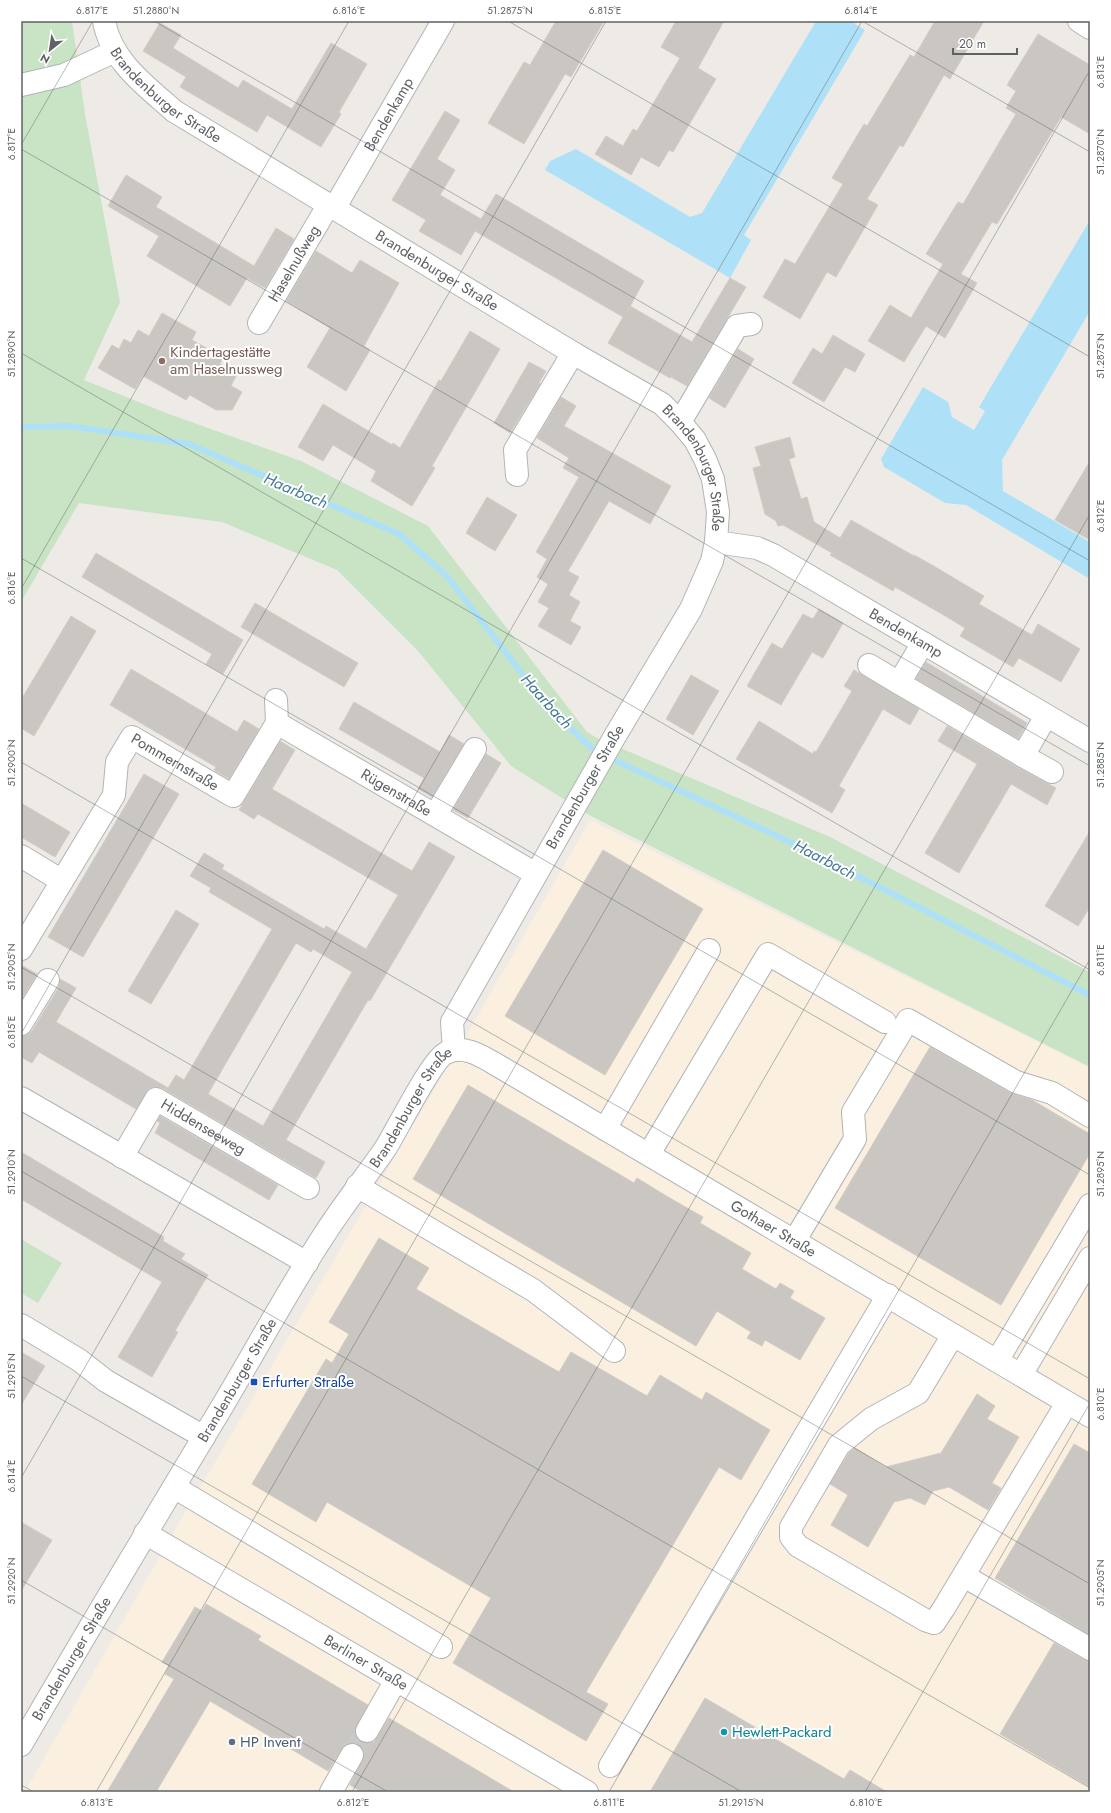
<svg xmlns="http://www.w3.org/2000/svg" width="1111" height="1813" font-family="Jost,sans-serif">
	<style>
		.commercial { fill: #fbf0df }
		.green { fill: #c9e3c5 }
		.water { fill: #aee1f7 }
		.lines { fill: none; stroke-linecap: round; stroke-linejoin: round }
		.stream { stroke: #aee1f7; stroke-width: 6 }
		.building { fill: #cac6c2; stroke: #d3ccc5; fill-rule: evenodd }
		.minor-tunnel { stroke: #cac9c6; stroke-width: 22; stroke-dasharray: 22 11; stroke-linecap: butt }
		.minor-casing { stroke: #b1b4b7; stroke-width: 24 }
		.minor { stroke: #fff; stroke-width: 22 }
		.ticks { fill: none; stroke: #5e6265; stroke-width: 1; stroke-opacity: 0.45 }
		.education-dot { fill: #8d6e63; stroke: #fff; stroke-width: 1.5 }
		.transit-dot { fill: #1a4fb4; stroke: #fff; stroke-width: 1.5 }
		.culture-dot { fill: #0f9aa8; stroke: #fff; stroke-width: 1.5 }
		.service-dot { fill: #5c6f8a; stroke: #fff; stroke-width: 1.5 }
		.labels { text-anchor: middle; stroke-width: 4; stroke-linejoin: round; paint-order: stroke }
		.street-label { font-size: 15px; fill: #5e6265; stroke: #fff }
		.education-label { font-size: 15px; fill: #785e54; stroke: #fff; text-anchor: start }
		.transit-label { font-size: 15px; fill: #164399; stroke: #fff; text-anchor: start }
		.culture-label { font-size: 15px; fill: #0d838f; stroke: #fff; text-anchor: start }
		.service-label { font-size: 15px; fill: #4e5e75; stroke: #fff; text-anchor: start }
		.water-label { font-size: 16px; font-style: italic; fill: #457997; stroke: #fff }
		.neatline { fill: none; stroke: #5e6265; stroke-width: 1.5 }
		.ticks-label { font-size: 10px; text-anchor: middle; fill: #5e6265 }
	</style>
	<rect width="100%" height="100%" fill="#eeebe6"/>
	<path class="commercial" d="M 590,820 L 1090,1068 L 1090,1792 L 25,1792 L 171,1537 L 469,1031 Z"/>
	<path class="green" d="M 21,21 L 72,21 L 85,114 L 120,302 L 84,380 L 166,413 L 301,461 L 428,526 L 587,732 L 597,738 L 830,837 L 1090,972 L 1090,1067 L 589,815 L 511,766 L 419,652 L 337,570 L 222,522 L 79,503 L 21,602 Z
		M 21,1239 L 62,1263 L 38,1303 L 21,1293 Z"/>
	<path class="water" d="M 816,21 L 856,21 L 855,24 L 865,30 L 744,235 L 751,240 L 730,278 L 545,170 L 550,161 L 576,149 L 690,217 L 702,213 Z
		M 1090,220 L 1090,311 L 1002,460 L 1003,491 L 1090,542 L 1090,579 L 966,505 L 945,503 L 884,467 L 881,459 L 923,387 L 948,402 L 952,417 L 974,430 L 985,411 L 979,407 Z"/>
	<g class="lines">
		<path class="stream" d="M 21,427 L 70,426 L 189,444 L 399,534 L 446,575 L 530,684 L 569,727 L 595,751 L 807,850 L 1090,995"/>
	</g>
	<path class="building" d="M 556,21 L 604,21 L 571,77 L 565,74 L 524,144 L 488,123 L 524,62 L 530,65 Z
		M 676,21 L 724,21 L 698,68 L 716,79 L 673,152 L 669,150 L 659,167 L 641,157 L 631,175 L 595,154 L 606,136 L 623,146 L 633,129 L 637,131 L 680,58 L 661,47 Z
		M 935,21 L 984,21 L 950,79 L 944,75 L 903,147 L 900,145 L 867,199 L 878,205 L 836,277 L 827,272 L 800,319 L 763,297 L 785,259 L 795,264 L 843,184 L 832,178 L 864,124 L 867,126 L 910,55 L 914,57 Z
		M 160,23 L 181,35 L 173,48 L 238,88 L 243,80 L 292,109 L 331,43 L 367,64 L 339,112 L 341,114 L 321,147 L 267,115 L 257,132 L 180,87 L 186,77 L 143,51 Z
		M 1038,34 L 1090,65 L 1090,134 L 1061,117 L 997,224 L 992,222 L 961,274 L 977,283 L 945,338 L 926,326 L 904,362 L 868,341 L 890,305 L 911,318 L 943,264 L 926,254 L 958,202 L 963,204 L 1016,114 L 1006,108 L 1016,91 L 1007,85 Z
		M 445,111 L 460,120 L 437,159 L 455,170 L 440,195 L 481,219 L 496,194 L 644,281 L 627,312 L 630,306 L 692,342 L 730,278 L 746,287 L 687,386 L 671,377 L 670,378 L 608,343 L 623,317 L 475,231 L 461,255 L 419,231 L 426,220 L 392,200 Z
		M 126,175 L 162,197 L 156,207 L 254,266 L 276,228 L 294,239 L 265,288 L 247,278 L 230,306 L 147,256 L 159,236 L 108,206 Z
		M 316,251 L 352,273 L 360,260 L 399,283 L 364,346 L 370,350 L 346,391 L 307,367 L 330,328 L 286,301 Z
		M 162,313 L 196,332 L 192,340 L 223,357 L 220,364 L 237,374 L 231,386 L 242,392 L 232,410 L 216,410 L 190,395 L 186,400 L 143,376 L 135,389 L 98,368 L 112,345 L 119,349 L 124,339 L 131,343 L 138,330 L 149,336 Z
		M 470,331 L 500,349 L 432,466 L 435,468 L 412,506 L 371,481 L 376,471 L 333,445 L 323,461 L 298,447 L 323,404 L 392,445 L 393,443 L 400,448 L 439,380 L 441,381 Z
		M 833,335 L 865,354 L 855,372 L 845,367 L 824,402 L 792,383 L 813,348 L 822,354 Z
		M 738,349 L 754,359 L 725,408 L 709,398 Z
		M 529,362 L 546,371 L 539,383 L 540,384 L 510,433 L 494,423 Z
		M 561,397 L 576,406 L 564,426 L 671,486 L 650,524 L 609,501 L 568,571 L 579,577 L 569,595 L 580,602 L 570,621 L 581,627 L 571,645 L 538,626 L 549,608 L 538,602 L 548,584 L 537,577 L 547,559 L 536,552 L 579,477 L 563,468 L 569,458 L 537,438 Z
		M 790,437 L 795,457 L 789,459 L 801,499 L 807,497 L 814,522 L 840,538 L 851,520 L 914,556 L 914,555 L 932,565 L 984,596 L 979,604 L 1032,635 L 1038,624 L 1080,649 L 1061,682 L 1019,658 L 1013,667 L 960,636 L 965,628 L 947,617 L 895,587 L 893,591 L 830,555 L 832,553 L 783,525 L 778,526 L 776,521 L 765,514 L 753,468 L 761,466 L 755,447 Z
		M 1090,461 L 1090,540 L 1055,520 Z
		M 487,497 L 517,515 L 495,551 L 466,533 Z
		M 96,553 L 243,640 L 223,674 L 206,664 L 212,654 L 82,577 Z
		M 255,603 L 358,663 L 344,687 L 241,627 Z
		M 819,609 L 843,623 L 823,658 L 812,652 L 781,705 L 747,686 L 772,643 L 782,649 L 803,614 L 813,619 Z
		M 71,616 L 96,631 L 34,736 L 21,728 L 21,700 Z
		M 926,662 L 1027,723 L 1018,739 L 916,679 Z
		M 131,669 L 237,732 L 244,720 L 259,729 L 229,779 L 214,770 L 216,767 L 110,705 Z
		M 854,670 L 919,709 L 910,725 L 883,709 L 839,786 L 845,790 L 832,813 L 736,759 L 759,721 L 813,754 L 814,751 L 816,752 L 852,691 L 844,686 Z
		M 691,675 L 719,691 L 693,735 L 666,719 Z
		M 354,702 L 440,752 L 449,735 L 464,744 L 432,797 L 418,789 L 424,778 L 339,729 Z
		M 947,726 L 1017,767 L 1056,788 L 1047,805 L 1011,784 L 959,873 L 925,853 L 977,764 L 938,741 Z
		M 280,741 L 295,750 L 272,789 L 412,871 L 429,842 L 455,857 L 370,1001 L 368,1000 L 286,1140 L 325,1162 L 316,1178 L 162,1088 L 156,1087 L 150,1088 L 136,1109 L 39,1052 L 32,1063 L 21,1057 L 21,1036 L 27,1035 L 32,1031 L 59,987 L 60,979 L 76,988 L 56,1022 L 168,1088 L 176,1075 L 184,1080 L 272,929 L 209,892 L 211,888 L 190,876 L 204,853 L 224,865 L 222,869 L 283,905 L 324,929 L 326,926 L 366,949 L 398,895 L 258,814 L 254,819 L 239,810 ZM 296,943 L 311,952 L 313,949 L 352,972 L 263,1126 L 208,1094 Z
		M 486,754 L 501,763 L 468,818 L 453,810 Z
		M 144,774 L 179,794 L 83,957 L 48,937 Z
		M 21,803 L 70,832 L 55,857 L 21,837 Z
		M 1090,831 L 1090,907 L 1078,926 L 1045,906 Z
		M 603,850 L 703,909 L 605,1075 L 505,1016 Z
		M 176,910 L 199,924 L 151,1004 L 128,991 Z
		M 21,965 L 37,974 L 21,1000 Z
		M 930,1047 L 1010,1093 L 1032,1100 L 1090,1134 L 1090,1153 L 1001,1305 L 835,1208 Z
		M 468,1085 L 634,1183 L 637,1178 L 668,1197 L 703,1217 L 700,1223 L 751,1253 L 742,1269 L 776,1289 L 780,1283 L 794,1291 L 790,1298 L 825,1318 L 800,1360 L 765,1340 L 762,1346 L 747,1338 L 751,1332 L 717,1311 L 696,1346 L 413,1179 Z
		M 160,1116 L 278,1185 L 269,1200 L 155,1133 L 160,1123 L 157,1121 Z
		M 21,1152 L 164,1237 L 163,1241 L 185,1254 L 181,1259 L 208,1275 L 175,1331 L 178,1332 L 152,1377 L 118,1357 L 162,1282 L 21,1199 Z
		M 379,1238 L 429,1268 L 416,1289 L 559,1372 L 571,1352 L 647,1396 L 660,1375 L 702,1400 L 706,1392 L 770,1430 L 741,1480 L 719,1467 L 586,1692 L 608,1704 L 586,1741 L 453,1663 L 491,1598 L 327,1502 L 316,1522 L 252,1484 L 326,1359 L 332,1363 L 349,1334 L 329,1322 Z
		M 21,1352 L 45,1366 L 21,1405 Z
		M 977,1394 L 995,1406 L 987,1419 L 1019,1437 L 992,1483 L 1001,1488 L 988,1510 L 949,1487 L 933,1491 L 925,1505 L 910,1498 L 894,1502 L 868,1547 L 831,1525 L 848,1495 L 830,1484 L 849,1453 L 855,1448 L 886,1467 L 941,1453 Z
		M 1074,1444 L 1090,1453 L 1090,1635 L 995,1578 Z
		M 21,1522 L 52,1540 L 21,1591 Z
		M 206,1604 L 261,1636 L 258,1640 L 368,1705 L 355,1731 L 356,1737 L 361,1742 L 367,1743 L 374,1742 L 389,1718 L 514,1792 L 362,1792 L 350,1785 L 364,1755 L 363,1749 L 358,1744 L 352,1743 L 345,1744 L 328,1771 L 210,1701 L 156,1792 L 107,1792 L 174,1679 L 165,1674 L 169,1666 L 162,1662 L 195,1607 L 202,1611 Z
		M 1054,1643 L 1084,1660 L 1090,1661 L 1090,1787 L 1000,1734 Z
		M 705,1698 L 844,1779 L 850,1770 L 887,1792 L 650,1792 Z"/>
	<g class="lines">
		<path class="minor-tunnel" d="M 352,1755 L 367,1731"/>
		<g class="minor-casing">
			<g id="minor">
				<path id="s1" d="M 104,21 C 111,61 146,86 174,111 L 573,353 L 662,404 L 680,422 L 695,440 L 705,459 L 713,479 L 718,512 L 716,542 L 712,561 L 691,609 L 615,736 L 452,1022 L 454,1050"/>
				<path d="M 1079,21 L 1090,28"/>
				<path d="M 21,85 L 64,75 L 115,51"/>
				<path id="s2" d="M 335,207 L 443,21"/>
				<path id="s3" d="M 259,323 L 329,204"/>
				<path d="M 680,422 L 737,326 L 751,324"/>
				<path d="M 517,475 L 515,450 L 573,353"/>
				<path id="s4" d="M 716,542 L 757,548 L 773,555 L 1090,741"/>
				<path d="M 923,643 L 899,683 L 1023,756 L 1046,716"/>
				<path d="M 869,665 L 899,683"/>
				<path id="s5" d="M 276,700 L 277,723 L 536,874"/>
				<path d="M 1023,756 L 1052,772"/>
				<path d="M 436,814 L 475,749"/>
				<path d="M 21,856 L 62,881"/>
				<path id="s6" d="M 21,949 L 114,795 L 117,762 L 132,737 L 233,796 L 277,723"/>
				<path d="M 21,1024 L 48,980"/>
				<path d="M 21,1098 L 307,1263"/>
				<path d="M 605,1129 L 709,950"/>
				<path d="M 649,1154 L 768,954 L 885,1022"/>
				<path id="s7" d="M 122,1157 L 156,1099 L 308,1188"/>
				<path d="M 357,1186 L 533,1290 L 614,1351"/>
				<path d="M 795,1240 L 855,1139 L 853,1112 L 908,1020 L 1016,1082 L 1052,1093 L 1090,1116"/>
				<path d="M 21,1325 L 79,1360 L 106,1381 L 204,1437"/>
				<path d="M 953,1335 L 918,1393 L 871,1419 L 839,1445 L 791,1527 L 791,1537 L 798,1546 L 925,1620 L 934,1623 L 944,1608 L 1067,1403"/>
				<path d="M 997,1361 L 1090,1205"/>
				<path d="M 1021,1375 L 1090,1258"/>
				<path d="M 174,1487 L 441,1647"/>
				<path id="s8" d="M 145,1533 L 587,1792"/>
				<path d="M 964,1576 L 1090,1649"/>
				<path d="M 367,1731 L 396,1680"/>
				<path id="s9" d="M 21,1745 C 87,1631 155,1518 223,1405 C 257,1348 288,1290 324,1235 C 343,1205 365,1178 385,1149 C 396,1132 432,1059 446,1053 C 465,1043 486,1059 502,1068 L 1090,1416"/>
				<path d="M 610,1766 L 888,1295"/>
				<path d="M 331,1792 L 352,1755"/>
			</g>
		</g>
		<use href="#minor" class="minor"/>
	</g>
	<path class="ticks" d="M 154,21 L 1090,561M 508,21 L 1090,357M 862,21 L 1090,152M 21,145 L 93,21M 21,149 L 1090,766M 21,353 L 1090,970M 21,558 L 1090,1175M 21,589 L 349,21M 21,762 L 1090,1379M 21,967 L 1090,1584M 21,1034 L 606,21M 21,1171 L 1090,1788M 21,1376 L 742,1792M 21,1478 L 862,21M 21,1580 L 388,1792M 21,1785 L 34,1792M 96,1792 L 1090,70M 352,1792 L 1090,514M 609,1792 L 1090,959M 865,1792 L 1090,1403"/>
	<circle class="education-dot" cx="162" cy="361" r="4"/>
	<rect class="transit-dot" x="250" y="1378" width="8" height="8" rx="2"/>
	<circle class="culture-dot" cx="724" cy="1732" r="4"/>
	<circle class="service-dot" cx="232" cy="1742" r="4"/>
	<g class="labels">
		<g class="street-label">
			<text dy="5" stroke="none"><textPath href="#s1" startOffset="100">Brandenburger Straße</textPath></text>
			<text dy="5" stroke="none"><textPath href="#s2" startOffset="107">Bendenkamp</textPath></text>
			<text dy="5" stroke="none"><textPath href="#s3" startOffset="69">Haselnußweg</textPath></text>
			<text dy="5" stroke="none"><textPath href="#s1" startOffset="424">Brandenburger Straße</textPath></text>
			<text dy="5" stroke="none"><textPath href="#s1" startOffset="760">Brandenburger Straße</textPath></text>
			<text dy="5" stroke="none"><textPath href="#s4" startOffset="213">Bendenkamp</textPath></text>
			<text dy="5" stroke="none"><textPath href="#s6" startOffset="292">Pommernstraße</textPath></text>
			<text transform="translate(585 787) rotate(-60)" y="5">Brandenburger Straße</text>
			<text dy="5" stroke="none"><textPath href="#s5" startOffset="161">Rügenstraße</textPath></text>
			<text dy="5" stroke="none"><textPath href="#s9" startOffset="748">Brandenburger Straße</textPath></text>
			<text dy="5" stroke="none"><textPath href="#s7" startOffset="122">Hiddenseeweg</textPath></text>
			<text dy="5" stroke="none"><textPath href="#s9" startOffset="1189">Gothaer Straße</textPath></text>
			<text dy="5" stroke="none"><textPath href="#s9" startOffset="424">Brandenburger Straße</textPath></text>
			<text dy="5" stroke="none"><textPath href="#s9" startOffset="100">Brandenburger Straße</textPath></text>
			<text dy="5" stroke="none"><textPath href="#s8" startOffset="256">Berliner Straße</textPath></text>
		</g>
		<g class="education-label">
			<text x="170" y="357">Kindertagestätte<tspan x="170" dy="17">am Haselnussweg</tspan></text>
		</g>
		<g class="transit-label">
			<text x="262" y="1387">Erfurter Straße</text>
		</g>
		<g class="culture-label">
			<text x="732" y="1737">Hewlett-Packard</text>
		</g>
		<g class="service-label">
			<text x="240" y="1747">HP Invent</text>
		</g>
		<g class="water-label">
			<text transform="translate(296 490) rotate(23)" y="6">Haarbach</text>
			<text transform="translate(547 701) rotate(48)" y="6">Haarbach</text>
			<text transform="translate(825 859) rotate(27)" y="6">Haarbach</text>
		</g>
	</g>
	<rect width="1111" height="1813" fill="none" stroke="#ffffff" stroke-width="44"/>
	<g transform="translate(50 50) rotate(210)" stroke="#ffffff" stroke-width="3" paint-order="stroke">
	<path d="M0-3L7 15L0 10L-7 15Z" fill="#5e6265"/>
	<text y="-6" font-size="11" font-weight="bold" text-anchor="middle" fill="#5e6265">N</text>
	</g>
	<path d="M953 48v6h64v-6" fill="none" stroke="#5e6265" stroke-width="2"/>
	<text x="959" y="48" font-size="12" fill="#5e6265" stroke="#ffffff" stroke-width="3" paint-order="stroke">20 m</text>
	<rect x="22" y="22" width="1067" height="1769" class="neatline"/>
	<g class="ticks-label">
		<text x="92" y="14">6.817°E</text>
		<text x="156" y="14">51.2880°N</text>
		<text x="349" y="14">6.816°E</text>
		<text x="510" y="14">51.2875°N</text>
		<text x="605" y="14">6.815°E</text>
		<text x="861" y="14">6.814°E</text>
		<text transform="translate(1100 72) rotate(-90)" y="4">6.813°E</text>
		<text transform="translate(11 144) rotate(-90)" y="4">6.817°E</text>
		<text transform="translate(1100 152) rotate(-90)" y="4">51.2870°N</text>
		<text transform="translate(11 354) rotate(-90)" y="4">51.2890°N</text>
		<text transform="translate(1100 356) rotate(-90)" y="4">51.2875°N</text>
		<text transform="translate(1100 516) rotate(-90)" y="4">6.812°E</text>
		<text transform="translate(11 588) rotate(-90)" y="4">6.816°E</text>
		<text transform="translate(11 763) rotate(-90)" y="4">51.2900°N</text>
		<text transform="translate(1100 765) rotate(-90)" y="4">51.2885°N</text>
		<text transform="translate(1100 960) rotate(-90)" y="4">6.811°E</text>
		<text transform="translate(11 967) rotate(-90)" y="4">51.2905°N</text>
		<text transform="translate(11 1032) rotate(-90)" y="4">6.815°E</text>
		<text transform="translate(11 1172) rotate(-90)" y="4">51.2910°N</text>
		<text transform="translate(1100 1174) rotate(-90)" y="4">51.2895°N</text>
		<text transform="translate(11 1376) rotate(-90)" y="4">51.2915°N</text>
		<text transform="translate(1100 1404) rotate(-90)" y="4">6.810°E</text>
		<text transform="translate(11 1476) rotate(-90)" y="4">6.814°E</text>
		<text transform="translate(11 1581) rotate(-90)" y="4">51.2920°N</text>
		<text transform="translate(1100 1583) rotate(-90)" y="4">51.2905°N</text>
		<text x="97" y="1806">6.813°E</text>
		<text x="353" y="1806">6.812°E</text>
		<text x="609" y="1806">6.811°E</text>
		<text x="741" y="1806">51.2915°N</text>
		<text x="866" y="1806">6.810°E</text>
	</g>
</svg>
